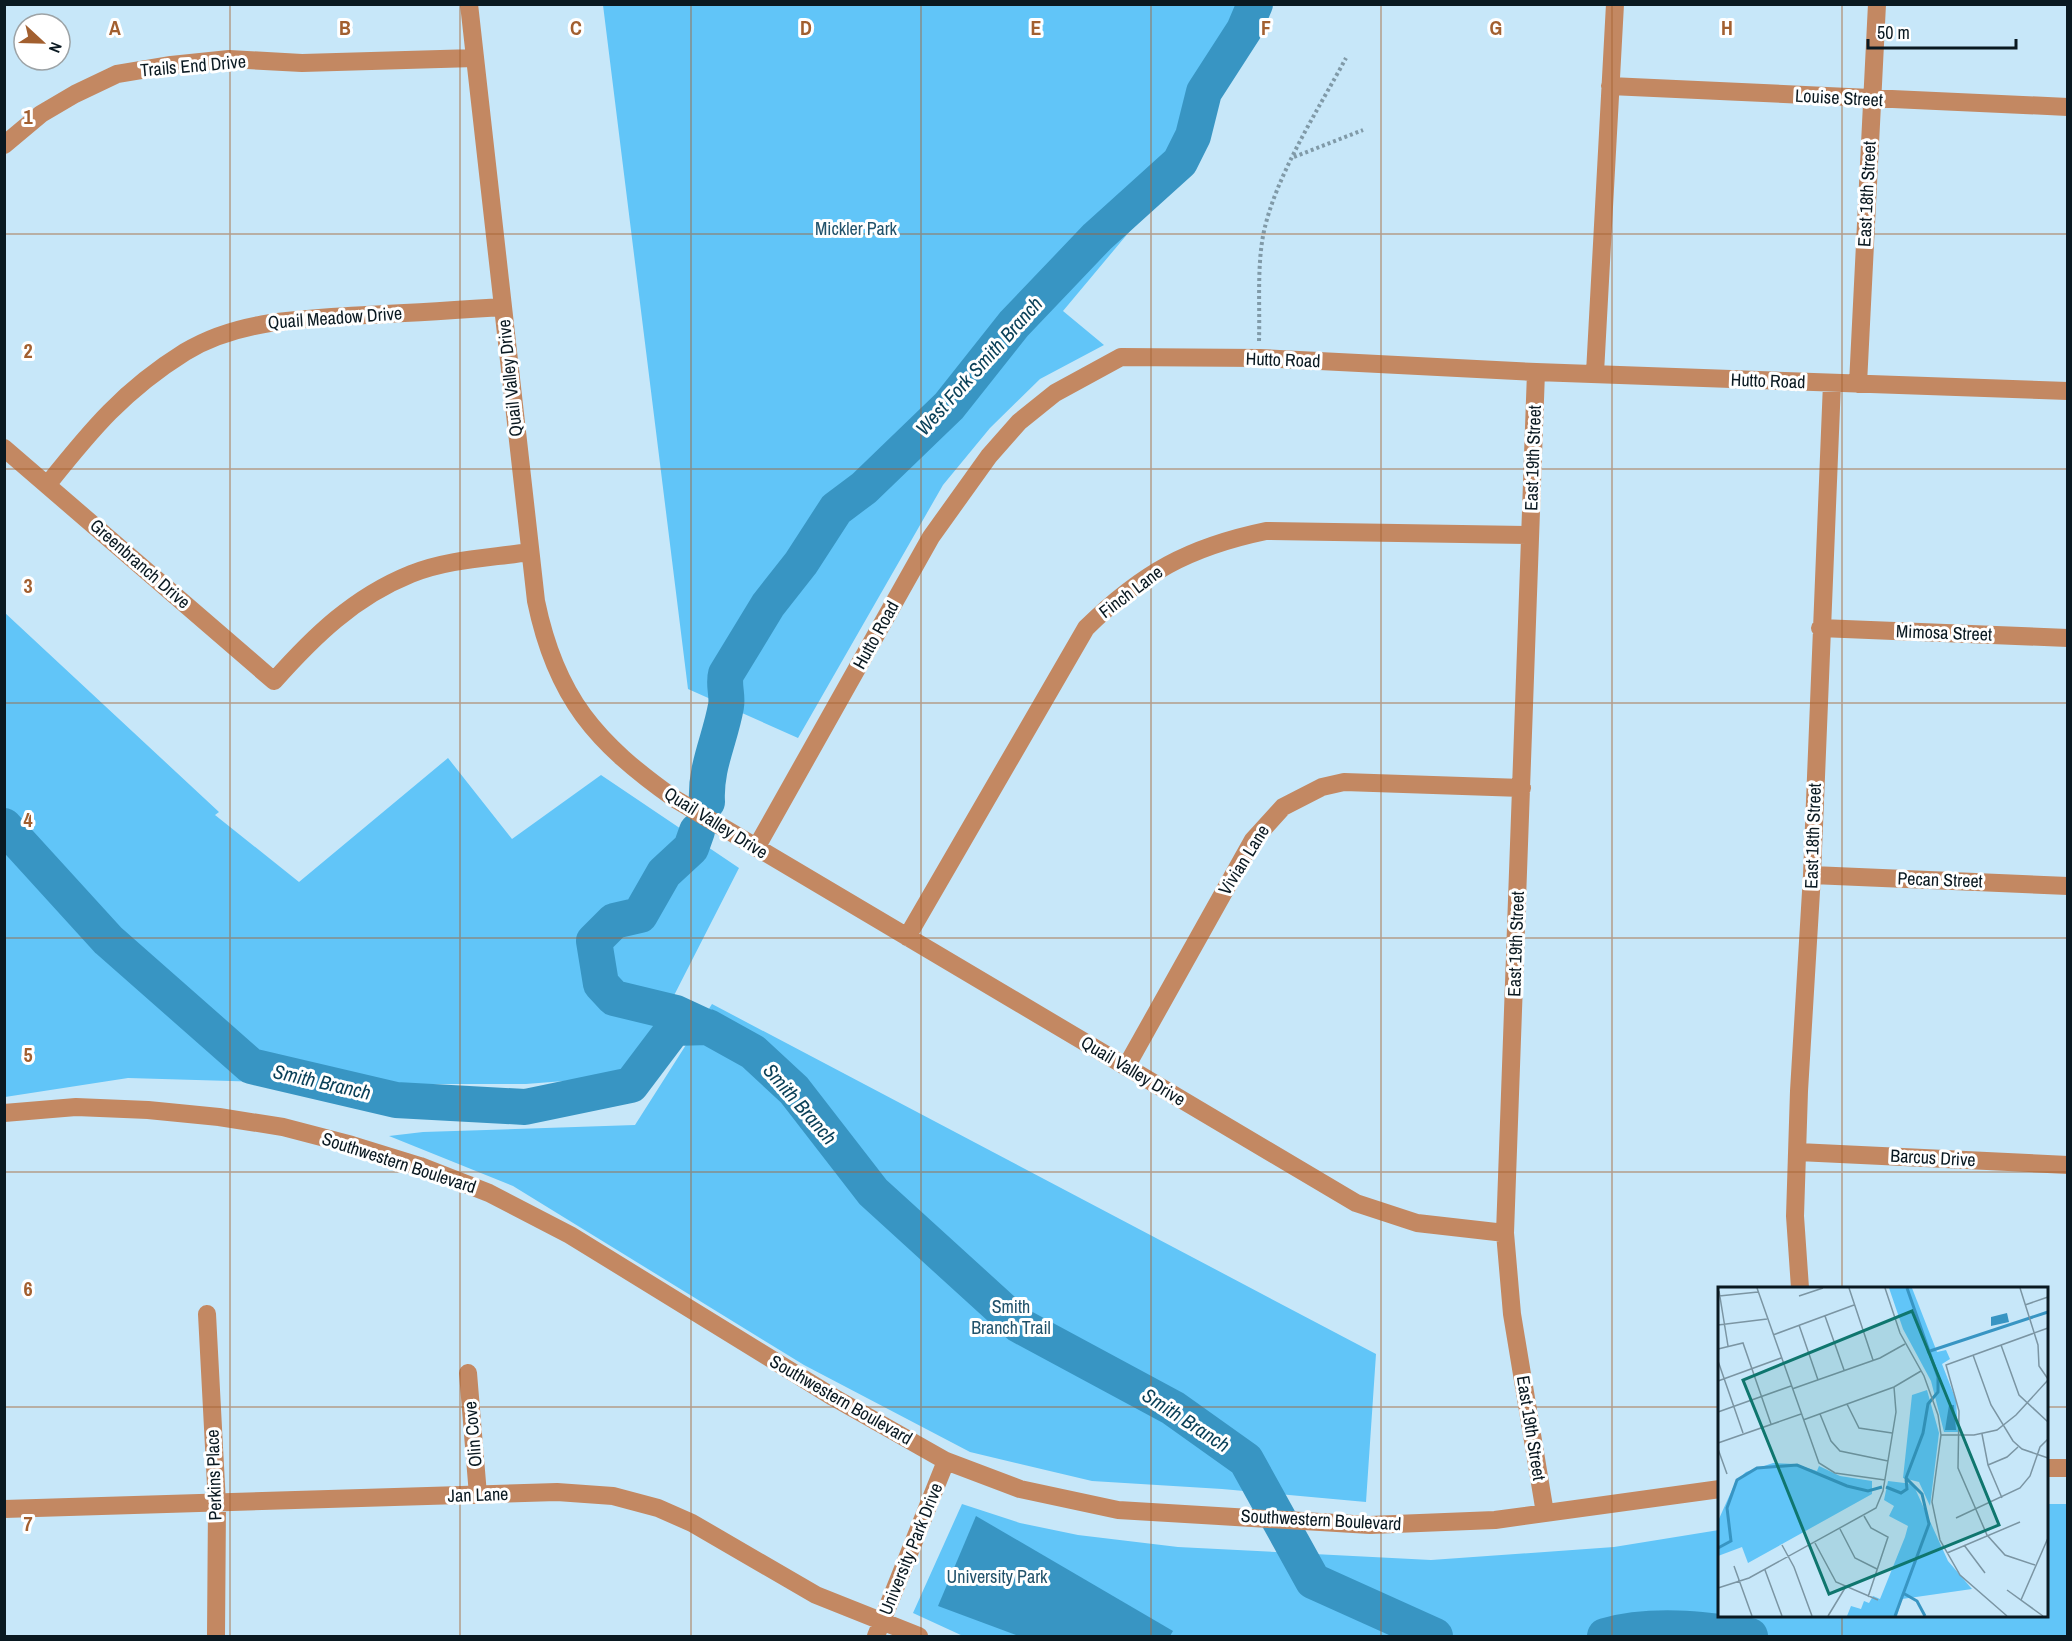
<svg xmlns="http://www.w3.org/2000/svg" width="2072" height="1641" font-family="'Archivo Narrow',sans-serif">
	<style>
		.green { fill: #61c5f8 }
		.water { fill: #3895c3 }
		.lines { fill: none; stroke-linecap: round; stroke-linejoin: round }
		.stream { stroke: #3895c3; stroke-width: 6 }
		.river { stroke: #3895c3; stroke-width: 36 }
		.path { stroke: #809aa8; stroke-width: 4; stroke-dasharray: 3 3; stroke-linecap: butt }
		.minor { stroke: #c38862; stroke-width: 18 }
		.grid { fill: none; stroke: #a25f2f; stroke-width: 1.5; stroke-opacity: 0.55 }
		.labels { text-anchor: middle; stroke-width: 6; stroke-linejoin: round; paint-order: stroke }
		.street-label { font-size: 18px; fill: #0a1921; stroke: #fff }
		.park-label { font-size: 18px; fill: #21526b; stroke: #fff }
		.water-label { font-size: 20px; font-style: italic; fill: #093f57; stroke: #fff }
		.inset-river { fill: none; stroke: #3895c3; stroke-width: 3 }
		.inset-road { fill: none; stroke: #7b95a3; stroke-width: 1.5 }
		.view { fill: #0f766e; fill-opacity: 0.15; stroke: #0f766e; stroke-width: 3 }
		.inset-edge { fill: none; stroke: #0a1921; stroke-width: 3 }
		.grid-label { font-size: 20px; text-anchor: middle; font-weight: bold; fill: #a25f2f; stroke: #fff; stroke-width: 6; stroke-linejoin: round; paint-order: stroke }
	</style>
	<rect width="100%" height="100%" fill="#c7e7f9"/>
	<path class="green" d="M 603,5 L 1262,5 L 1196,152 L 1063,311 L 1104,345 L 1040,379 L 990,428 L 943,485 L 798,738 L 688,689 Z
		M 4,612 L 219,812 L 215,815 L 299,882 L 448,758 L 512,839 L 601,775 L 739,868 L 637,1068 L 602,1078 L 526,1084 L 337,1084 L 128,1078 L 5,1097 Z
		M 712,1004 L 1376,1354 L 1366,1502 L 1222,1489 L 1092,1481 L 970,1452 L 804,1365 L 513,1186 L 389,1136 L 423,1132 L 635,1125 Z
		M 962,1504 L 1020,1523 L 1078,1535 L 1178,1547 L 1431,1560 L 1614,1547 L 1719,1530 L 1720,1616 L 2046,1616 L 2047,1504 L 2067,1504 L 2067,1636 L 963,1636 L 913,1613 Z"/>
	<path class="water" d="M 976,1516 L 1173,1631 L 1170,1636 L 1019,1636 L 938,1606 Z"/>
	<g class="lines">
		<path class="stream" d="M 1678,1636 L 1681,1630"/>
		<path class="river" d="M 707,802 C 705,767 720,740 726,706 C 728,695 723,685 726,674 L 768,605 L 801,563 L 836,509 L 864,488 L 949,406 L 1014,324 L 1097,237 L 1180,162 L 1193,136 L 1204,92 L 1244,30 L 1255,4
			M 4,826 L 108,940 L 251,1066 L 396,1100 L 525,1107 L 631,1085 L 674,1028 L 708,1027 L 753,1052 L 794,1090 L 873,1192 L 1019,1325 L 1173,1408 L 1246,1460 L 1313,1581 L 1435,1636
			M 697,831 L 691,848 L 664,873 L 640,915 L 614,921 L 594,941 L 601,984 L 614,998 L 676,1013 L 704,1026
			M 1605,1636 C 1651,1623 1704,1629 1750,1636"/>
		<path class="path" d="M 1294,157 L 1363,130
			M 1259,341 C 1260,307 1257,269 1263,236 C 1274,178 1318,110 1346,58"/>
		<path class="minor" d="M 469,4 L 536,601 C 556,698 596,743 675,799 L 1356,1203 L 1417,1223 L 1505,1233
			M 1610,86 L 2068,107
			M 4,145 L 41,114 L 75,94 L 117,74 L 171,65 L 229,59 L 302,63 L 475,58
			M 1536,372 L 1505,1233 L 1512,1314 L 1545,1513
			M 1595,373 L 1615,4
			M 1858,384 L 1877,4
			M 4,448 L 274,681 C 314,636 354,597 411,574 C 448,559 490,558 529,552
			M 48,484 C 91,430 124,390 185,352 C 239,319 305,319 366,315 C 412,313 457,310 503,307
			M 1820,628 L 2068,638
			M 756,848 L 931,537 L 989,456 L 1019,422 L 1055,393 L 1121,357 L 1260,358 L 1536,372 L 2068,391
			M 1812,875 L 2068,886
			M 907,937 L 1086,628 C 1142,573 1189,547 1266,531 L 1530,535
			M 1126,1067 L 1253,840 L 1283,807 L 1322,787 L 1344,782 L 1522,788
			M 4,1113 L 76,1107 L 148,1110 L 219,1117 L 283,1127 L 352,1145 L 420,1166 L 489,1193 L 570,1235 L 833,1397 L 946,1461 L 1020,1489 L 1118,1510 L 1370,1525 L 1495,1520 L 1720,1489
			M 1798,1152 L 2068,1165
			M 1800,1288 L 1795,1216 L 1799,1091 L 1812,875 L 1832,383
			M 207,1314 L 217,1504 L 216,1636
			M 468,1373 L 478,1495
			M 2046,1468 L 2068,1468
			M 4,1509 L 557,1492 L 613,1496 L 658,1508 L 692,1523 L 816,1595 L 919,1636
			M 876,1636 L 946,1461"/>
	</g>
	<path class="grid" d="M 230,4 L 230,1636M 460,4 L 460,1636M 691,4 L 691,1636M 921,4 L 921,1636M 1151,4 L 1151,1636M 1381,4 L 1381,1636M 1612,4 L 1612,1636M 1842,4 L 1842,1288M 4,234 L 2068,234M 4,469 L 2068,469M 4,703 L 2068,703M 4,938 L 2068,938M 4,1172 L 2068,1172M 4,1407 L 1720,1407M 2046,1407 L 2068,1407M 1842,1616 L 1842,1636"/>
	<g class="labels">
		<g class="street-label">
			<text transform="translate(193 66) rotate(-5)" y="6">Trails End Drive</text>
			<text transform="translate(1839 98) rotate(3)" y="6">Louise Street</text>
			<text transform="translate(1867 194) rotate(-87)" y="6">East 18th Street</text>
			<text transform="translate(335 318) rotate(-4)" y="6">Quail Meadow Drive</text>
			<text transform="translate(1283 360) rotate(2)" y="6">Hutto Road</text>
			<text transform="translate(510 378) rotate(-96)" y="6">Quail Valley Drive</text>
			<text transform="translate(1768 381) rotate(2)" y="6">Hutto Road</text>
			<text transform="translate(1533 458) rotate(-88)" y="6">East 19th Street</text>
			<text transform="translate(140 564) rotate(41)" y="6">Greenbranch Drive</text>
			<text transform="translate(1131 592) rotate(-37)" y="6">Finch Lane</text>
			<text transform="translate(1944 633) rotate(2)" y="6">Mimosa Street</text>
			<text transform="translate(876 635) rotate(-61)" y="6">Hutto Road</text>
			<text transform="translate(716 823) rotate(32)" y="6">Quail Valley Drive</text>
			<text transform="translate(1813 836) rotate(-88)" y="6">East 18th Street</text>
			<text transform="translate(1244 860) rotate(-58)" y="6">Vivian Lane</text>
			<text transform="translate(1940 880) rotate(2)" y="6">Pecan Street</text>
			<text transform="translate(1516 944) rotate(-88)" y="6">East 19th Street</text>
			<text transform="translate(1133 1071) rotate(31)" y="6">Quail Valley Drive</text>
			<text transform="translate(1933 1158) rotate(3)" y="6">Barcus Drive</text>
			<text transform="translate(399 1163) rotate(18)" y="6">Southwestern Boulevard</text>
			<text transform="translate(841 1400) rotate(30)" y="6">Southwestern Boulevard</text>
			<text transform="translate(1531 1428) rotate(81)" y="6">East 19th Street</text>
			<text transform="translate(473 1434) rotate(-95)" y="6">Olin Cove</text>
			<text transform="translate(214 1475) rotate(-92)" y="6">Perkins Place</text>
			<text transform="translate(478 1495) rotate(-2)" y="6">Jan Lane</text>
			<text transform="translate(1321 1520) rotate(3)" y="6">Southwestern Boulevard</text>
			<text transform="translate(911 1549) rotate(-68)" y="6">University Park Drive</text>
		</g>
		<g class="park-label">
			<text x="856" y="235">Mickler Park</text>
			<text x="1011" y="1313">Smith<tspan x="1011" dy="21">Branch Trail</tspan></text>
			<text x="997" y="1583">University Park</text>
		</g>
		<g class="water-label">
			<text transform="translate(979 366) rotate(-48)" y="7">West Fork Smith Branch</text>
			<text transform="translate(322 1082) rotate(13)" y="7">Smith Branch</text>
			<text transform="translate(800 1104) rotate(49)" y="7">Smith Branch</text>
			<text transform="translate(1186 1420) rotate(33)" y="7">Smith Branch</text>
		</g>
	</g>
	<g transform="translate(1718 1287)">
		<rect width="330" height="330" fill="#c7e7f9"/>
		<path d="M 171,1 L 194,1 L 219,65 L 228,63 L 232,72 L 224,77 L 238,113 L 240,145 L 226,145 L 213,94 L 185,42 ZM 209,103 L 221,146 L 212,219 L 201,195 L 185,191 L 194,108 ZM 55,176 L 77,177 L 99,184 L 101,179 L 122,189 L 154,194 L 154,207 L 30,276 L 24,260 L 0,269 L 0,234 L 18,194 L 28,185 ZM 170,194 L 195,197 L 230,274 L 254,302 L 184,312 L 179,329 L 129,329 L 133,319 L 143,322 L 146,314 L 151,316 L 155,309 L 162,312 L 187,250 L 190,239 L 171,229 L 176,219 L 166,213 Z" fill="#61c5f8"/>
		<path d="M 289,26 L 291,35 L 273,39 L 273,30 ZM 231,118 L 236,118 L 238,143 L 227,143 Z" fill="#3895c3"/>
		<path class="inset-river" d="M 209,65 L 330,25M 168,200 L 183,206 L 189,202 L 188,192M 0,261 L 13,254 L 9,221 L 19,193 L 39,181 L 79,178 L 129,199 L 150,204 L 164,200M 185,306 L 199,314 L 207,329M 177,329 L 211,237 L 204,207 L 188,191 L 205,146 L 210,117 L 220,105 L 220,90 L 189,1"/>
		<path class="inset-road" d="M 39,1 L 101,176 L 117,186 L 167,193M 131,1 L 155,73M 167,1 L 182,46 L 206,89 L 220,128 L 223,148 L 214,215 L 222,253 L 242,288 L 289,329M 302,1 L 320,58 L 321,79 L 330,92M 1,4 L 10,59M 1,9 L 40,5M 81,9 L 105,1M 307,18 L 330,10M 107,29 L 126,83M 0,38 L 49,32M 81,38 L 100,93M 55,48 L 136,18M 283,58 L 301,108 L 330,135M 0,62 L 25,56 L 53,137M 255,68 L 273,118 L 295,154 L 304,162 L 330,171M 0,74 L 25,146M 0,94 L 63,71M 74,102 L 162,71 L 187,57M 129,117 L 141,141 L 174,146M 0,125 L 73,99M 102,127 L 113,154 L 122,164 L 170,174M 85,133 L 176,100 L 203,84M 264,147 L 270,178 L 284,211M 223,148 L 256,148 L 279,143 L 298,128 L 330,93M 0,156 L 83,127M 0,162 L 9,187M 270,178 L 289,170 L 300,160M 146,229 L 153,241 L 170,250 L 150,310M 238,231 L 302,201 L 312,189 L 322,160 L 330,152M 122,242 L 137,271 L 159,282M 97,256 L 118,295 L 160,313M 64,258 L 76,280 L 94,329M 246,258 L 267,286M 229,266 L 302,235M 317,278 L 287,268 L 269,248 L 240,181 L 241,124 L 228,78 L 330,41M 16,279 L 34,329M 47,283 L 64,329M 0,301 L 31,291 L 158,221 L 165,204 L 178,125 L 176,100M 289,303 L 325,329M 303,313 L 330,251M 110,329 L 127,301"/>
		<path class="view" d="M 194,24 L 281,238 L 111,307 L 25,93 Z"/>
		<rect width="330" height="330" class="inset-edge"/>
	</g>
	<g class="grid-label">
		<text x="115" y="35">A</text>
		<text x="345" y="35">B</text>
		<text x="576" y="35">C</text>
		<text x="806" y="35">D</text>
		<text x="1036" y="35">E</text>
		<text x="1266" y="35">F</text>
		<text x="1496" y="35">G</text>
		<text x="1727" y="35">H</text>
		<text x="28" y="124">1</text>
		<text x="28" y="358">2</text>
		<text x="28" y="593">3</text>
		<text x="28" y="827">4</text>
		<text x="28" y="1062">5</text>
		<text x="28" y="1296">6</text>
		<text x="28" y="1531">7</text>
	</g>
	<rect width="2072" height="1641" fill="none" stroke="#0a1921" stroke-width="12"/>
	<g transform="translate(42 42) rotate(112)"><circle r="28" fill="#ffffff" stroke="#9da3a6" stroke-width="1.5"/>
	<path d="M0-4.5L10 22L0 15L-10 22Z" fill="#a25f2f"/>
	<text y="-9" font-size="16" font-weight="bold" text-anchor="middle" fill="#0a1921">N</text>
	</g>
	<path d="M1868 39v9h148v-9" fill="none" stroke="#0a1921" stroke-width="3"/>
	<text x="1877" y="39" font-size="18" fill="#0a1921" stroke="#ffffff" stroke-width="4.5" paint-order="stroke">50 m</text>
</svg>
